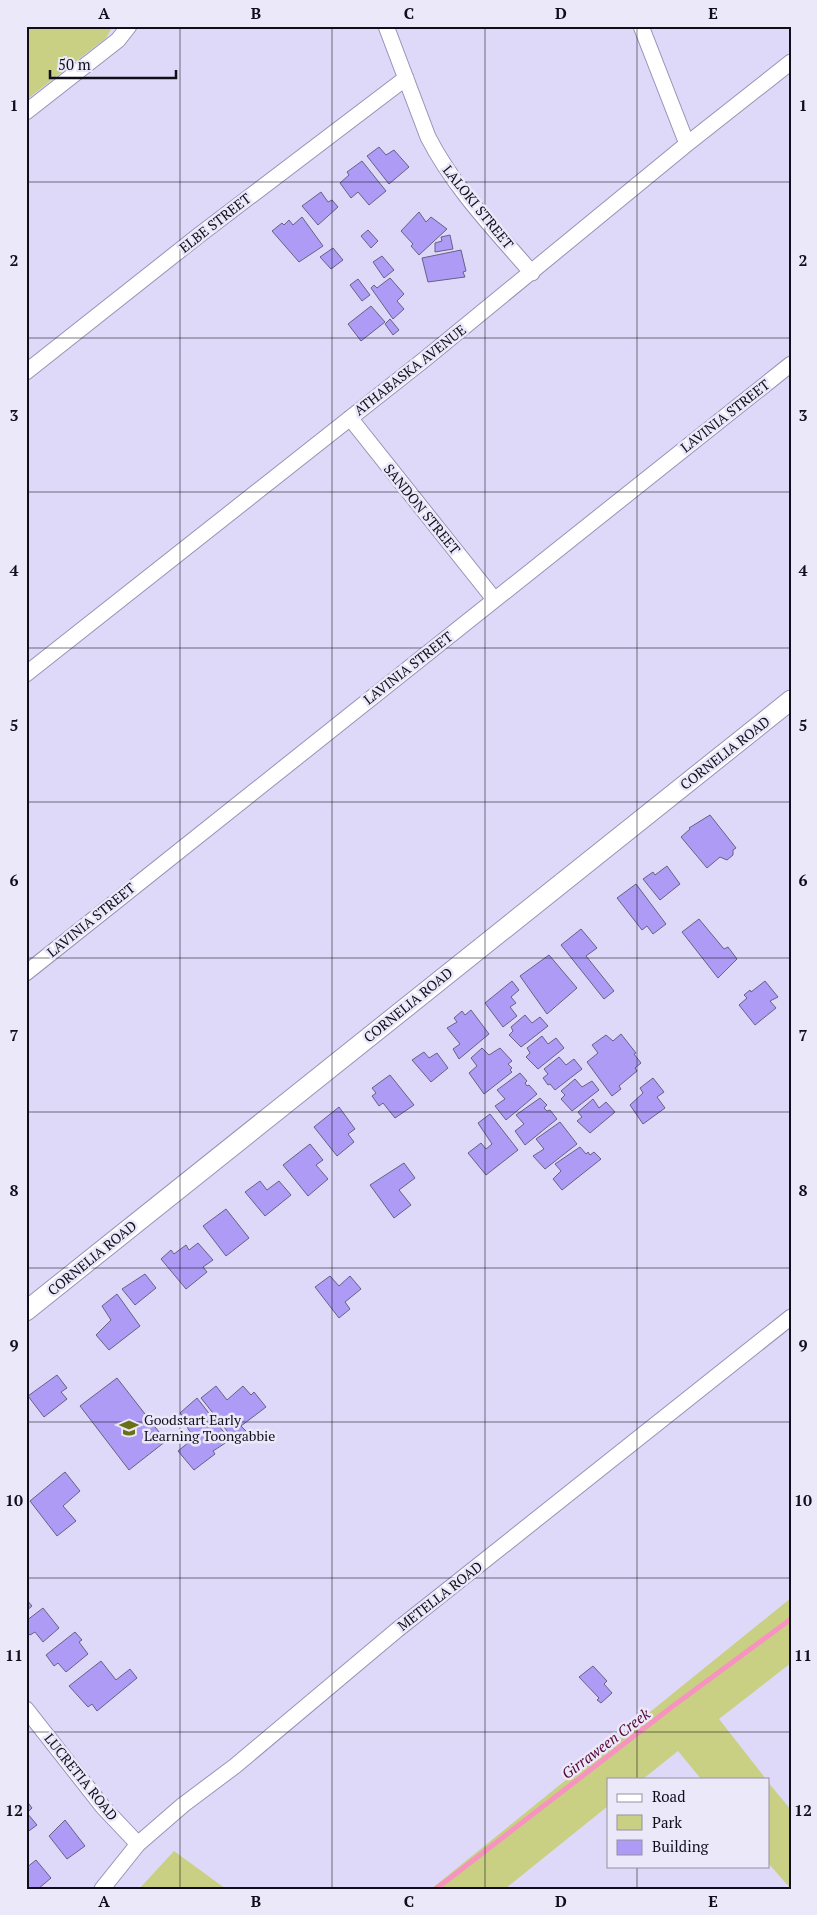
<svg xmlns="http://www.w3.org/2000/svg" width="817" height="1915" font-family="'PT Serif',serif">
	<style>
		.green { fill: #c9d084 }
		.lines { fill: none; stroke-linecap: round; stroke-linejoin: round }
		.stream { stroke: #f693bf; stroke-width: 5 }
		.building { fill: #ad9bf5; stroke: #676184 }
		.minor-casing { stroke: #9892b7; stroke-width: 17 }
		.tertiary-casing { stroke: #9892b7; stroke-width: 21 }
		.minor { stroke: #fff; stroke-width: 15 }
		.tertiary { stroke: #fff; stroke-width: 19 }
		.grid { fill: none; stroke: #110e1c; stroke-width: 1; stroke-opacity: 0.55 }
		.labels { text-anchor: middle; stroke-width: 5; stroke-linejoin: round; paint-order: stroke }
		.street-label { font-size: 14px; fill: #110e1c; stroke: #ebe8f9 }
		.poi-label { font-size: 14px; fill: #110e1c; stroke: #ebe8f9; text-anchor: start }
		.water-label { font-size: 15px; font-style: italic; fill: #540733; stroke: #ebe8f9 }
		.neatline { fill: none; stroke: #110e1c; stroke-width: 2 }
		.grid-label { font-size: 16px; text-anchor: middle; font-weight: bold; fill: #110e1c }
	</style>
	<rect width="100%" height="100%" fill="#ded9f9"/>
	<path class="green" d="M 26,26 L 113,26 L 106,38 L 26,100 Z
		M 791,1598 L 791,1663 L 719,1719 L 766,1779 L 701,1779 L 678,1751 L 643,1779 L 608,1779 L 608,1806 L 505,1889 L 431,1889 Z
		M 768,1782 L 791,1810 L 791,1889 L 768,1863 Z
		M 174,1851 L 226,1889 L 139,1889 Z"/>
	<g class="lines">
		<path class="stream" d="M 436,1889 L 673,1706 L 791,1619"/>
	</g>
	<path class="building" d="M 379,147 L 386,155 L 394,150 L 409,167 L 389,184 L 367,156 Z
		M 362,161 L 386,191 L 369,205 L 358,192 L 351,198 L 340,183 L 349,175 L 347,172 Z
		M 321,192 L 328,202 L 332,200 L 338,207 L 318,225 L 302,206 Z
		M 419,212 L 426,222 L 431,217 L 447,229 L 419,255 L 411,246 L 413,244 L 401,231 Z
		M 302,217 L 323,246 L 299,262 L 272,231 L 282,223 L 284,225 L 289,220 L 293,225 Z
		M 368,230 L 378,241 L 371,248 L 361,236 Z
		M 450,235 L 453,249 L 435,252 L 435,243 L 442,241 L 441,237 Z
		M 333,248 L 343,260 L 331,269 L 320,257 Z
		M 461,250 L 466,271 L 463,272 L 465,277 L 428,282 L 422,258 Z
		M 382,256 L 394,270 L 384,278 L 373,262 Z
		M 390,278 L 404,294 L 397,301 L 404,309 L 393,319 L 371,288 L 374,285 L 377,288 Z
		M 358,279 L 370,295 L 362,301 L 350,285 Z
		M 371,306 L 385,322 L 361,341 L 348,324 Z
		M 390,319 L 399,330 L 393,335 L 385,324 Z
		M 710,815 L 736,848 L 733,850 L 733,855 L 727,860 L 720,857 L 707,868 L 681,837 L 690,829 L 689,828 Z
		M 667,866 L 680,884 L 660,900 L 643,879 L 653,872 L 655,875 Z
		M 636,884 L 666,924 L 653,934 L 647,926 L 642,930 L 617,898 Z
		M 699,919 L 724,949 L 728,947 L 737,959 L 718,978 L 682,932 Z
		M 581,929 L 597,948 L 586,956 L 614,991 L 604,999 L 561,945 Z
		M 549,955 L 577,988 L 547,1014 L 520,976 Z
		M 512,981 L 519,990 L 511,997 L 516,1003 L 510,1007 L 517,1016 L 503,1027 L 485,1003 Z
		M 765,981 L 778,997 L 770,1001 L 776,1008 L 755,1025 L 739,1005 L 747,998 L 744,995 L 750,990 L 751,992 Z
		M 471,1010 L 489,1034 L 459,1059 L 453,1049 L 460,1044 L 447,1028 L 457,1022 L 454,1018 L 462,1011 L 465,1015 Z
		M 525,1015 L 532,1023 L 540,1017 L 548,1026 L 521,1047 L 509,1035 L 513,1031 L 511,1027 Z
		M 621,1034 L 636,1053 L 634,1054 L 641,1063 L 635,1068 L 637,1071 L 619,1086 L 621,1089 L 612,1096 L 587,1062 L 598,1053 L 592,1045 L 606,1035 L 613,1041 Z
		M 542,1036 L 548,1044 L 556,1038 L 564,1048 L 538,1069 L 526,1057 L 530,1053 L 527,1048 Z
		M 482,1048 L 489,1055 L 500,1048 L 512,1061 L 508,1064 L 512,1068 L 510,1070 L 512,1072 L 484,1094 L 469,1073 L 477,1066 L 471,1058 Z
		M 424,1052 L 429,1058 L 437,1053 L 448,1068 L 431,1082 L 412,1060 Z
		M 559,1057 L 566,1065 L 574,1059 L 582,1069 L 555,1090 L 550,1084 L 548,1085 L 543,1078 L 548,1074 L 544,1069 Z
		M 520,1073 L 527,1081 L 525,1083 L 527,1086 L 529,1085 L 537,1094 L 506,1120 L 495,1106 L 505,1099 L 497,1090 Z
		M 390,1075 L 414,1105 L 395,1118 L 383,1103 L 379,1106 L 372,1096 L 376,1093 L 372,1088 Z
		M 653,1078 L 664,1092 L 657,1097 L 665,1108 L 643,1124 L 630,1105 L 643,1093 L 640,1088 Z
		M 575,1079 L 582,1087 L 592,1081 L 599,1090 L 572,1111 L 561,1099 L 565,1095 L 561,1091 Z
		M 540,1098 L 547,1105 L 544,1108 L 547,1111 L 550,1110 L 557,1119 L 525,1145 L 515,1131 L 524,1124 L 516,1115 Z
		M 593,1099 L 599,1108 L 606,1102 L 615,1112 L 590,1133 L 577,1121 L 582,1117 L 578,1112 Z
		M 339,1107 L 355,1129 L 348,1134 L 354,1142 L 337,1156 L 314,1127 Z
		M 490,1114 L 518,1150 L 486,1175 L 468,1153 L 481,1143 L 486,1149 L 492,1144 L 478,1123 Z
		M 560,1122 L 577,1144 L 545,1169 L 533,1156 L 544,1149 L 536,1139 Z
		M 310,1144 L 323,1160 L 316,1165 L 328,1179 L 308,1196 L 283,1165 Z
		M 580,1147 L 586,1154 L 588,1152 L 590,1155 L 594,1152 L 601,1159 L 562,1190 L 553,1179 L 561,1171 L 555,1164 Z
		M 404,1163 L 415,1178 L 399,1190 L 411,1205 L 394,1218 L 370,1185 Z
		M 260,1181 L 267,1190 L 279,1181 L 291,1195 L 265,1216 L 245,1192 Z
		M 226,1209 L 249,1238 L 226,1256 L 203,1226 Z
		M 198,1243 L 213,1260 L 203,1267 L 207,1272 L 186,1289 L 161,1259 L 171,1250 L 174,1254 L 186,1245 L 189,1250 Z
		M 145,1274 L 156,1288 L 135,1305 L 122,1289 Z
		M 330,1276 L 339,1286 L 350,1276 L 361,1289 L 345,1302 L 350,1309 L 339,1318 L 315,1287 Z
		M 117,1294 L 140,1326 L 109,1350 L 96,1335 L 111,1320 L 102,1306 Z
		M 57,1375 L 67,1388 L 61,1392 L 67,1399 L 44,1417 L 28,1396 Z
		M 117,1378 L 166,1441 L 129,1470 L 80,1406 Z
		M 216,1386 L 227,1400 L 243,1386 L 251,1395 L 254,1392 L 266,1407 L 241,1426 L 247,1432 L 235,1441 L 201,1398 Z
		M 197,1398 L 230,1440 L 213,1451 L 215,1454 L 194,1470 L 178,1451 L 194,1438 L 187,1427 L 190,1425 L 180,1413 Z
		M 65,1472 L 80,1491 L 63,1506 L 76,1521 L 57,1536 L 30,1501 Z
		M 26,1599 L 32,1606 L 26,1611 Z
		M 43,1608 L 59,1628 L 43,1642 L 35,1632 L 30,1635 L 26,1631 L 26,1621 Z
		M 75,1632 L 82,1640 L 79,1642 L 88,1654 L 66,1672 L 58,1663 L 54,1666 L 46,1655 Z
		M 101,1661 L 116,1680 L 130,1669 L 137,1678 L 97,1711 L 92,1704 L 88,1707 L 69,1686 Z
		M 593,1666 L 607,1681 L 604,1684 L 612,1693 L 601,1703 L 597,1700 L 599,1698 L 579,1677 Z
		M 26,1800 L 32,1808 L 27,1813 L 37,1825 L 26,1833 Z
		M 65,1820 L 85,1846 L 67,1859 L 49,1836 Z
		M 36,1860 L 51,1878 L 38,1889 L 26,1889 L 26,1868 Z"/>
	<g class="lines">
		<g class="minor-casing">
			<path id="minor" d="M 386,26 L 428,137 C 454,188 495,230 532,273
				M 641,26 L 687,144
				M 26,112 L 118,40 L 129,26
				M 26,372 L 198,236 L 406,78
				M 350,418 L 494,599
				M 26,674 L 425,359 L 687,144 L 791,62
				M 26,973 L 791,364
				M 26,1709 L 103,1807 L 138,1844
				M 102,1889 L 138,1844 L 183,1805 L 235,1766 L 397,1630 L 791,1317"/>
		</g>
		<g class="tertiary-casing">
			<path id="tertiary" d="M 26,1311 L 791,700"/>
		</g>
		<use href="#minor" class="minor"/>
		<use href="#tertiary" class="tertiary"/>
	</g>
	<path class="grid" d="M 180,26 L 180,1889M 332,26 L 332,1889M 485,26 L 485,1889M 637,26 L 637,1779M 26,182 L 791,182M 26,338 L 791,338M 26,492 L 791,492M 26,648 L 791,648M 26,802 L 791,802M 26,958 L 791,958M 26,1112 L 791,1112M 26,1268 L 791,1268M 26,1422 L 791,1422M 26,1578 L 791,1578M 26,1732 L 791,1732M 637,1866 L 637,1889"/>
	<defs>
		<g id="school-bare" transform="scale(1.5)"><path d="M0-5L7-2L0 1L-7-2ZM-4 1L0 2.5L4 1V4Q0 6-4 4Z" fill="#6b7015" stroke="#ebe8f9" stroke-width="2.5" paint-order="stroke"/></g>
	</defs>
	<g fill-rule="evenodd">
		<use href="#school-bare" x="129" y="1428"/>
	</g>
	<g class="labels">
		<g class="street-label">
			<text transform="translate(478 207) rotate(51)" y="5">LALOKI STREET</text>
			<text transform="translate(215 223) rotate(-38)" y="5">ELBE STREET</text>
			<text transform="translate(410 370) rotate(-38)" y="5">ATHABASKA AVENUE</text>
			<text transform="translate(725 416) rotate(-38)" y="5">LAVINIA STREET</text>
			<text transform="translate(422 509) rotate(51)" y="5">SANDON STREET</text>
			<text transform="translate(408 668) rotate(-38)" y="5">LAVINIA STREET</text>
			<text transform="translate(725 753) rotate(-38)" y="5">CORNELIA ROAD</text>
			<text transform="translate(91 920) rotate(-39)" y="5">LAVINIA STREET</text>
			<text transform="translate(408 1005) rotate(-39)" y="5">CORNELIA ROAD</text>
			<text transform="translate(92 1258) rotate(-39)" y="5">CORNELIA ROAD</text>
			<text transform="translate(440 1596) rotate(-38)" y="5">METELLA ROAD</text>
			<text transform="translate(81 1777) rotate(51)" y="5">LUCRETIA ROAD</text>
		</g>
		<g class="poi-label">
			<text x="144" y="1425">Goodstart Early<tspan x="144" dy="16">Learning Toongabbie</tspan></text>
		</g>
		<g class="water-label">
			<text transform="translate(606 1744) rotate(-37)" y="5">Girraween Creek</text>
		</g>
	</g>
	<rect width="817" height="1915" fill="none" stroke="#ebe8f9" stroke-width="55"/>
	<rect x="607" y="1778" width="162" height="90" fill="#ebe8f9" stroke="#9491a1"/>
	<rect x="617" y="1794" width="25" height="8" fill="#ffffff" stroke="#9491a1"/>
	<text x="652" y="1802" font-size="15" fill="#110e1c">Road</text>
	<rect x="617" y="1815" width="25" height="15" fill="#c9d084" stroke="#9491a1"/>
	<text x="652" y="1828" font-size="15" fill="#110e1c">Park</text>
	<rect x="617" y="1840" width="25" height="15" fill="#ad9bf5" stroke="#9491a1"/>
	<text x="652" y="1852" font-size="15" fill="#110e1c">Building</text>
	<path d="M50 70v8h126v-8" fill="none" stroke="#110e1c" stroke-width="2.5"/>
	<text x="58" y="70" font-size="15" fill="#110e1c" stroke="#ebe8f9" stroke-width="4" paint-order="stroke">50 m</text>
	<rect x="28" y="28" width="762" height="1860" class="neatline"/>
	<g class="grid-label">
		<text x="104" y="19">A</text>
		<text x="256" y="19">B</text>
		<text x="409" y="19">C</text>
		<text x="561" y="19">D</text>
		<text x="713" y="19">E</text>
		<text x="14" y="111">1</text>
		<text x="803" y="111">1</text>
		<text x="14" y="266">2</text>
		<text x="803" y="266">2</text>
		<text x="14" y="421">3</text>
		<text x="803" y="421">3</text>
		<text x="14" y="576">4</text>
		<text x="803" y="576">4</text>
		<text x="14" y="731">5</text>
		<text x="803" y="731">5</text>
		<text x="14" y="886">6</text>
		<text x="803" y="886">6</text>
		<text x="14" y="1041">7</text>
		<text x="803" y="1041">7</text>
		<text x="14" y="1196">8</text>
		<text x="803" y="1196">8</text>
		<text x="14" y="1351">9</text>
		<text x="803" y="1351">9</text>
		<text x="14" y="1506">10</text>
		<text x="803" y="1506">10</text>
		<text x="14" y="1661">11</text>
		<text x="803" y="1661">11</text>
		<text x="14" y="1816">12</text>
		<text x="803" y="1816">12</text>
		<text x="104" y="1907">A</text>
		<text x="256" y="1907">B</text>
		<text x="409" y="1907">C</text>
		<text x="561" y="1907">D</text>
		<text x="713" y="1907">E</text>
	</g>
</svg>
